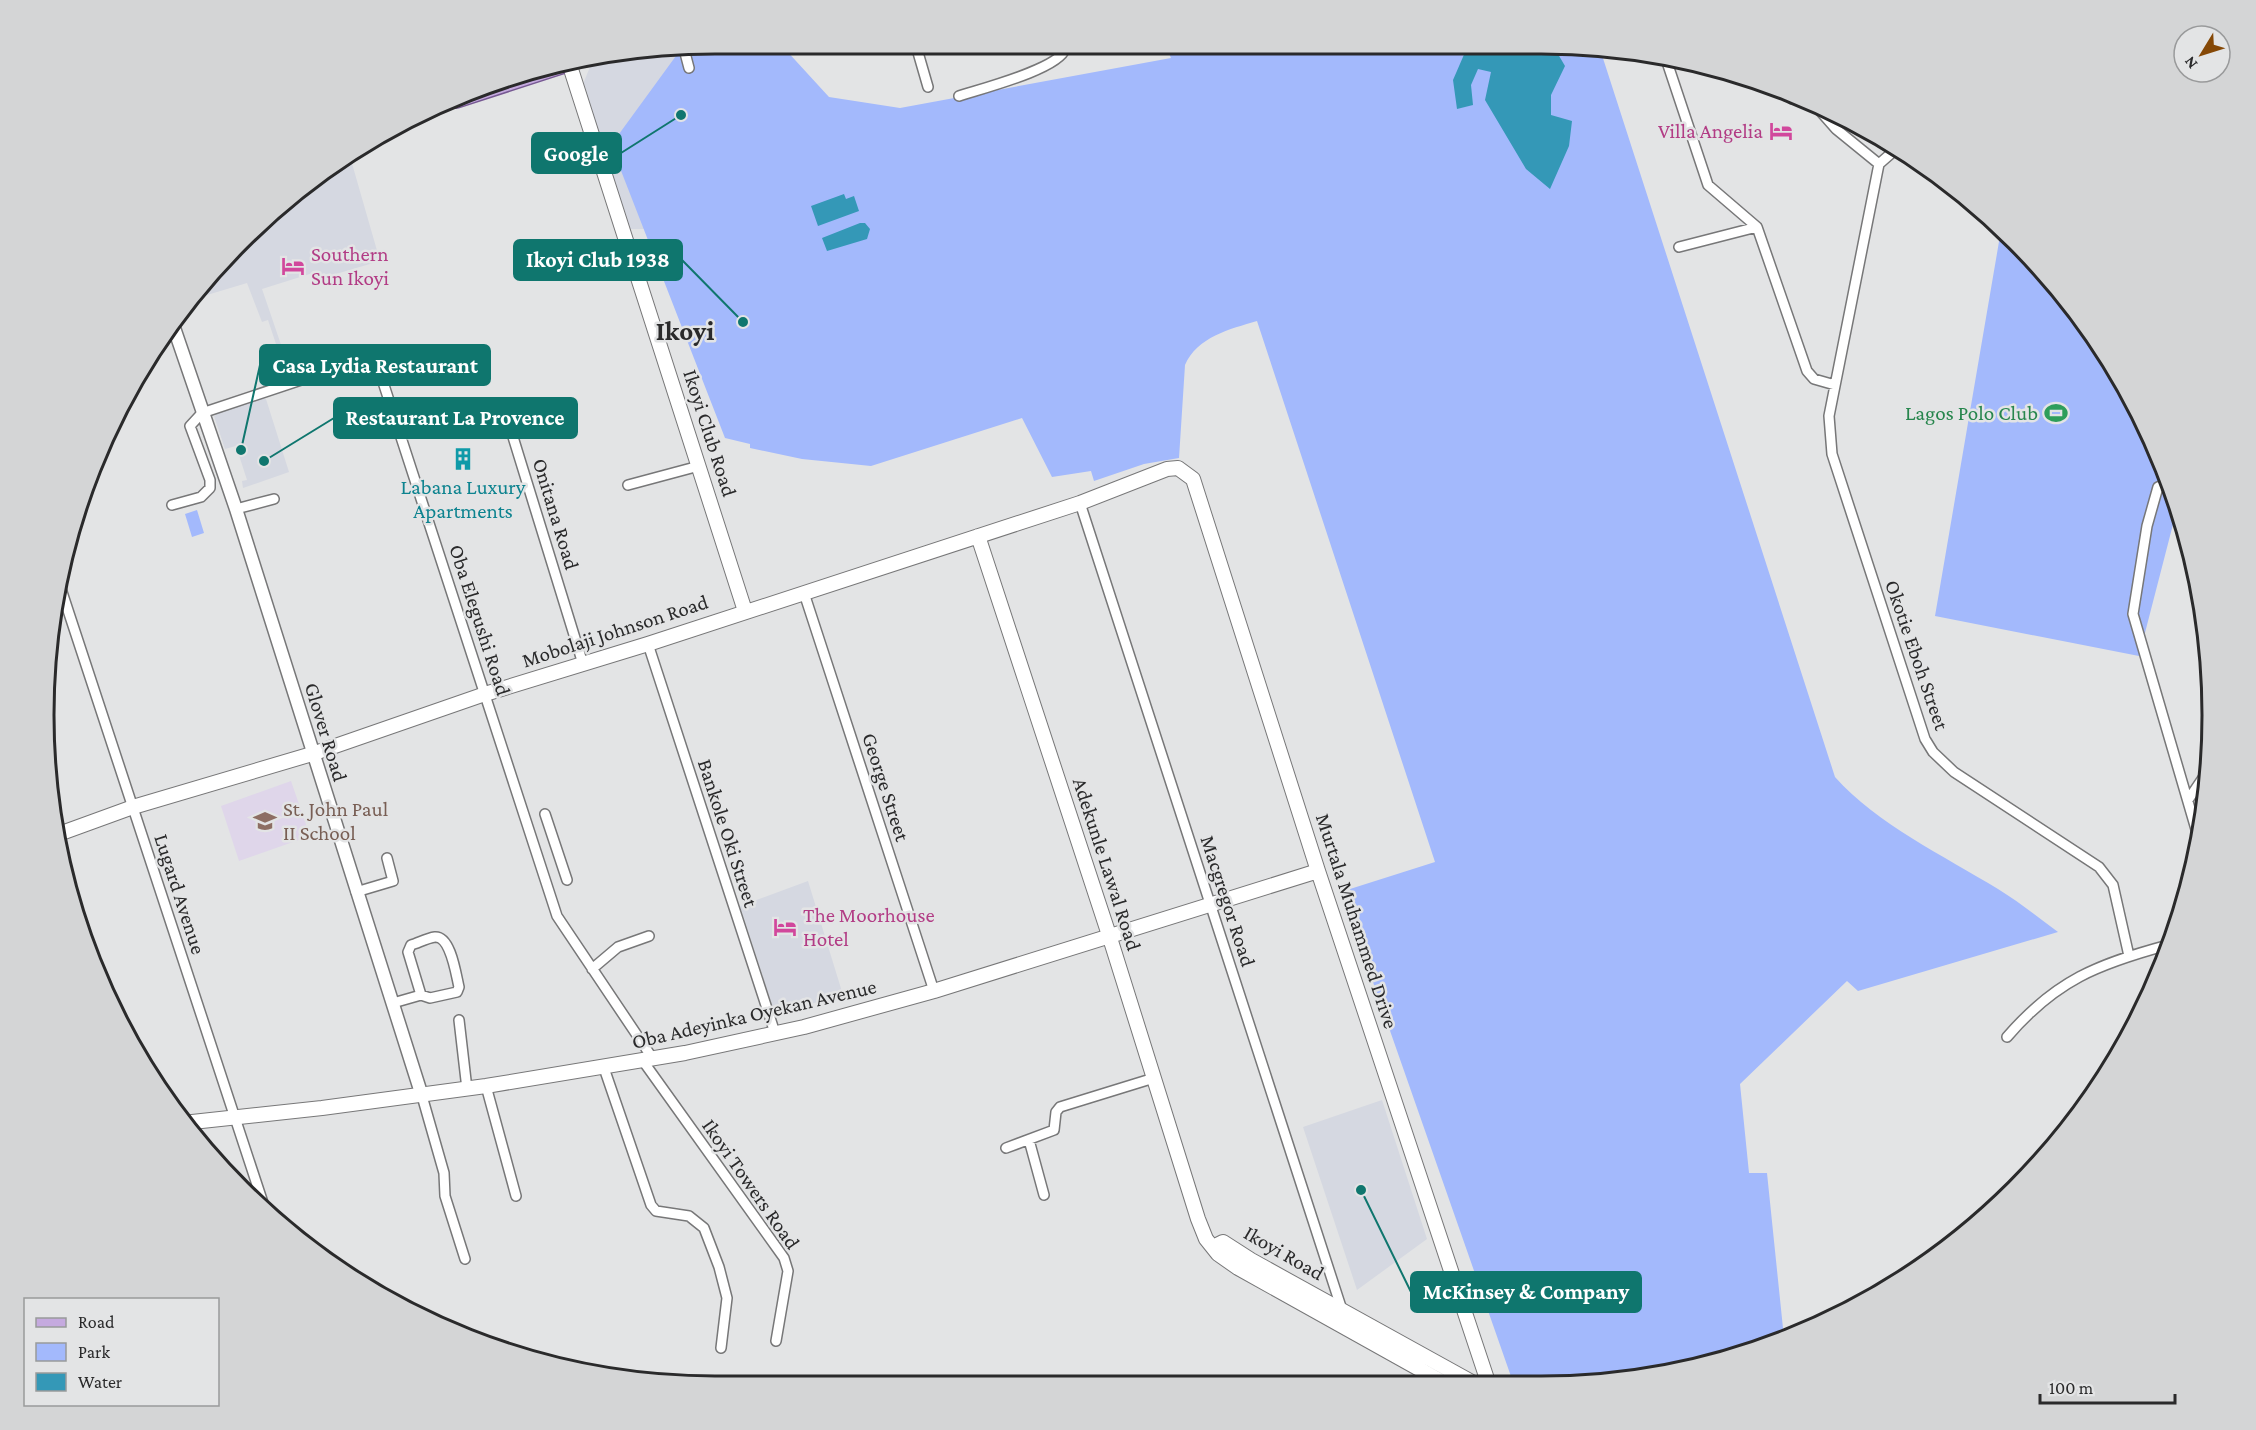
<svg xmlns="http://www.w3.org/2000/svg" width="2256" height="1430" font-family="'Crimson Pro',serif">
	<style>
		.built { fill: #d5d8e1 }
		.education { fill: #dfd6ea }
		.green { fill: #a3b9fc }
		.water { fill: #3498b7 }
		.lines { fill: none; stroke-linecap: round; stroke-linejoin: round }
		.minor-casing { stroke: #777778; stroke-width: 12 }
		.tertiary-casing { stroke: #777778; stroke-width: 15 }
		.secondary-casing { stroke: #777778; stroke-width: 16 }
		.primary-casing { stroke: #765892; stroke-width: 18 }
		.minor { stroke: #fff; stroke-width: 9 }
		.tertiary { stroke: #fff; stroke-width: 12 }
		.secondary { stroke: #fff; stroke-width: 14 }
		.primary { stroke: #c5aadf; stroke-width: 15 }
		.labels { text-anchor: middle; stroke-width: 5; stroke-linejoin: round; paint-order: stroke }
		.hotel-label { font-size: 21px; fill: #b23c85; stroke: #e3e4e5; text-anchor: start }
		.leisure-label { font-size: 21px; fill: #27864d; stroke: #e3e4e5; text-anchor: end }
		.street-label { font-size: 21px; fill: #2a2a2b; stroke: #e3e4e5 }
		.culture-label { font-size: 21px; fill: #0d838f; stroke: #e3e4e5 }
		.education-label { font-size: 21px; fill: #785e54; stroke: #e3e4e5; text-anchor: start }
		.district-label { font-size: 27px; font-weight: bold; fill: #2a2a2b; stroke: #e3e4e5 }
		.rim { fill: none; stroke: #2a2a2b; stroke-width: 3 }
		.leader { fill: none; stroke: #0f766e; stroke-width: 2 }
		.callout-dot { fill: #0f766e; stroke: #e3e4e5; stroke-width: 2 }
		.callout { fill: #0f766e; stroke: #0f766e; stroke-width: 2 }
		.callout-label { font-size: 22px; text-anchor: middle; font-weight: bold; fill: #fff }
	</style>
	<rect width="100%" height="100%" fill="#e3e4e5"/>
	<path class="built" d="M 644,49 L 724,49 L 680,229 L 630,229 L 583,84 L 590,67 Z
		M 349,153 L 380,261 L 319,279 L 316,272 L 262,289 L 291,374 L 278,379 L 271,359 L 280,356 L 268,320 L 262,322 L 247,283 L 187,301 L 272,210 Z
		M 258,398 L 266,399 L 289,472 L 243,488 L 242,481 L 247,480 L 236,446 L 225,449 L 214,416 L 216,415 L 215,411 Z
		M 808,881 L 843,995 L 775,1014 L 740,906 Z
		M 1382,1100 L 1427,1239 L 1357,1290 L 1303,1127 Z"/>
	<path class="education" d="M 291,781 L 310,836 L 239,861 L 221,806 Z"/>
	<path class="green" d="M 681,49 L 785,49 L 829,97 L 900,108 L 1171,58 L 1167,49 L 1600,49 L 1835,777 C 1877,824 1944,856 1998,889 C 2019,902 2038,917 2058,932 L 1858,991 L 1847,981 L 1740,1084 L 1749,1173 L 1767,1173 L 1784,1338 L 1715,1364 L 1585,1385 L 1514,1385 L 1360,945 L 1367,943 L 1350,889 L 1435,862 L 1257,321 C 1230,329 1197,337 1185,365 L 1179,458 L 1144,464 L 1094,481 L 1091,471 L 1052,477 L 1022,418 L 871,466 L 802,459 L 750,448 L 750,444 L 725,438 L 611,145 Z
		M 2001,230 L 2046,273 L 2123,380 L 2177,499 L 2178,505 L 2139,656 L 1935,616 Z
		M 197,510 L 204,533 L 192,537 L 185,514 Z"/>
	<path class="water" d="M 1497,49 L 1515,54 L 1521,49 L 1555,49 L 1565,66 L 1551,95 L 1551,115 L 1572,121 L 1569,146 L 1550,189 L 1526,169 L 1485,100 L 1491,72 L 1478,69 L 1471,85 L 1473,105 L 1457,109 L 1453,80 L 1466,50 Z
		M 844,194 L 846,199 L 854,196 L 859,211 L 818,226 L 811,206 Z
		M 860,223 L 865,223 L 870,229 L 867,239 L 827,251 L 822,238 Z"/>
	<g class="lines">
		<g class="minor-casing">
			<path id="minor" d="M 684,49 L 689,68
				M 917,49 L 928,87
				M 1666,59 L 1708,185 L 1757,227 L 1807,371 L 1814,379 L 1835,385
				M 959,96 C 980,89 1059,69 1065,49
				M 1792,99 L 1806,99
				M 1814,104 L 1836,129 L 1879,164
				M 1895,150 L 1879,164 L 1877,174 L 1829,416 L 1832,454 L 1925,739 L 1933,752 L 1954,772 L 2099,867 L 2113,885 L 2129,956
				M 1679,247 L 1757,227
				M 401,435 L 493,408 L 505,411 L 583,664
				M 2170,483 L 2158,487 L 2147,526 L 2133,614 L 2198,836
				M 628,485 L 699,466
				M 1080,503 L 1342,1310
				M 172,505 L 201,497 L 210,488 L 210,480 L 190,426 L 202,413 L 358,361 C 373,360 376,367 382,379 L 557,916 L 653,1059
				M 236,509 L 274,499
				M 61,589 L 265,1209
				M 804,593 L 934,991
				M 648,644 L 775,1033
				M 2188,800 L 2209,769
				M 545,814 L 567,880
				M 356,892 L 393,881 L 387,858
				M 592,969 L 618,947 L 649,936
				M 393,1003 L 421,995 L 430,998 L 457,992 L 459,987 C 456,975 451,936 435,937 C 427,938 418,943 411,945 L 408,952 L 421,995
				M 459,1020 L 467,1089
				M 2007,1037 C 2056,980 2098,964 2168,945
				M 643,1061 L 784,1258 L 788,1271 L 776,1341
				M 604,1068 L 651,1205 L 656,1211 L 689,1216 L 704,1228 L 719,1267 L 727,1298 L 721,1348
				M 486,1086 L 516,1196
				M 422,1096 L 444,1173 L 445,1196 L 465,1259
				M 1029,1140 L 1044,1195
				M 1006,1148 L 1054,1130 L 1056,1112 L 1060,1107 L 1154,1078"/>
		</g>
		<g class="tertiary-casing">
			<path id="tertiary" d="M 172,322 L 236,509 L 422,1096"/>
		</g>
		<g class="secondary-casing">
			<path id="secondary" d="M 569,63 L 745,611
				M 978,536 L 1110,938 L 1198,1219 L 1206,1239 L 1218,1254
				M 56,835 L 133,807 L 312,754 L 485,694 L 648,644 L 1080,503 L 1167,469 L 1178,468 L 1193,479 L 1318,871 L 1489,1385
				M 183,1123 L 322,1108 L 486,1086 L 685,1053 L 804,1027 L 934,991 L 1318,871
				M 1446,1384 L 1238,1268 L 1218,1254 L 1215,1246 L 1223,1242 L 1251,1260 L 1477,1385"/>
		</g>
		<g class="primary-casing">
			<path id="primary" d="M 456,100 L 570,63"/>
		</g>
		<use href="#minor" class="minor"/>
		<use href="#tertiary" class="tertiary"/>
		<use href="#secondary" class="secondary"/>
		<use href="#primary" class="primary"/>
	</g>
	<defs>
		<g id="hotel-bare" transform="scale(1.8)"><path d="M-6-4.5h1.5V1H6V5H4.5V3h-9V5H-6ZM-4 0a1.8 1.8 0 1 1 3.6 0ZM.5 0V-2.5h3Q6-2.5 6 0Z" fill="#d1479c" stroke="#e3e4e5" stroke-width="2.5" paint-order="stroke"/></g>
		<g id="stadium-bare" transform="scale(1.8)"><path d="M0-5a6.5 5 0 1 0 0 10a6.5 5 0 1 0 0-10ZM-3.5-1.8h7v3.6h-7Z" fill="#2e9e5b" stroke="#e3e4e5" stroke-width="2.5" paint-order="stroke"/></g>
		<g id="building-bare" transform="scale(1.8)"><path d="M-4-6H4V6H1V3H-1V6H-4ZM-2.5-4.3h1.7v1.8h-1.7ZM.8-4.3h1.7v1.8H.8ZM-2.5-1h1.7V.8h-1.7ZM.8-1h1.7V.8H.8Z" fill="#0f9aa8" stroke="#e3e4e5" stroke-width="2.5" paint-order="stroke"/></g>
		<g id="school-bare" transform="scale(1.8)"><path d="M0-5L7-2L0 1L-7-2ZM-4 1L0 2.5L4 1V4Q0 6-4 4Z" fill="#8d6e63" stroke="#e3e4e5" stroke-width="2.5" paint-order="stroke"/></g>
	</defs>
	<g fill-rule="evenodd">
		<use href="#hotel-bare" x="1781" y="131"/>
		<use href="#hotel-bare" x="293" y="266"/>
		<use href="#stadium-bare" x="2056" y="413"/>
		<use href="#building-bare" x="463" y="459"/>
		<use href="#school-bare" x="265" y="821"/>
		<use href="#hotel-bare" x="785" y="927"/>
	</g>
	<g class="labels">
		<g class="hotel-label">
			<text x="1763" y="138" text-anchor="end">Villa Angelia</text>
			<text x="311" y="261">Southern<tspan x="311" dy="24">Sun Ikoyi</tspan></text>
			<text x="803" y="922">The Moorhouse<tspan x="803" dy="24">Hotel</tspan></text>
		</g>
		<g class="leisure-label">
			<text x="2038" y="420">Lagos Polo Club</text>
		</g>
		<g class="street-label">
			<text transform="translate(710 433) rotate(72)" y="7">Ikoyi Club Road</text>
			<text transform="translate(556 514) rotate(73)" y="7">Onitana Road</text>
			<text transform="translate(480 620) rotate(72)" y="7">Oba Elegushi Road</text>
			<text transform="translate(615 631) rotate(-18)" y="7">Mobolaji Johnson Road</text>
			<text transform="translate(1917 655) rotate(71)" y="7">Okotie Eboh Street</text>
			<text transform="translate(326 732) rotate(73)" y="7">Glover Road</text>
			<text transform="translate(886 787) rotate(72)" y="7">George Street</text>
			<text transform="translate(728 833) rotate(72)" y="7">Bankole Oki Street</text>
			<text transform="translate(1107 864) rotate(72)" y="7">Adekunle Lawal Road</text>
			<text transform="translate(180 894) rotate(72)" y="7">Lugard Avenue</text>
			<text transform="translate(1228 901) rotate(72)" y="7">Macgregor Road</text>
			<text transform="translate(1357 921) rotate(72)" y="7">Murtala Muhammed Drive</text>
			<text transform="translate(754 1014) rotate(-13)" y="7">Oba Adeyinka Oyekan Avenue</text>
			<text transform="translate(751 1184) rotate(55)" y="7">Ikoyi Towers Road</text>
			<text transform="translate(1284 1253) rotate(30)" y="7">Ikoyi Road</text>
		</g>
		<g class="culture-label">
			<text x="463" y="494">Labana Luxury<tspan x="463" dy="24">Apartments</tspan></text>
		</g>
		<g class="education-label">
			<text x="283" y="816">St. John Paul<tspan x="283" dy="24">II School</tspan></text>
		</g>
		<g class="district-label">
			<text x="685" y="340">Ikoyi</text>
		</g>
	</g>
	<path d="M0 0H2256V1430H0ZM715 54H1541A661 661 0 0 1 2202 715V715A661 661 0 0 1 1541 1376H715A661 661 0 0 1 54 715V715A661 661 0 0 1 715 54Z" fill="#d4d5d6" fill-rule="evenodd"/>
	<path class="rim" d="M715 54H1541A661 661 0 0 1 2202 715V715A661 661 0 0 1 1541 1376H715A661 661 0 0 1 54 715V715A661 661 0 0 1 715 54Z"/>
	<path class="leader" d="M681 115L621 153M743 322L682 260M241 450L260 365M264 461L334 418M1361 1190L1411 1292"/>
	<g class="callout-dot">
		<circle cx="681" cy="115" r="6"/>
		<circle cx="743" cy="322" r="6"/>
		<circle cx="241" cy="450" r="6"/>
		<circle cx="264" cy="461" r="6"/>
		<circle cx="1361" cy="1190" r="6"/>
	</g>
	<g class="callout">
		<rect x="532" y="133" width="89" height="40" rx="6"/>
		<rect x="514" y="240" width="168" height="40" rx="6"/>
		<rect x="260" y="345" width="230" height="40" rx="6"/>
		<rect x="334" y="398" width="243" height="40" rx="6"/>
		<rect x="1411" y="1272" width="230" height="40" rx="6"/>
	</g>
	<g class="callout-label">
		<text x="576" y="161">Google</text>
		<text x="598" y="267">Ikoyi Club 1938</text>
		<text x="375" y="373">Casa Lydia Restaurant</text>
		<text x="455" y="425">Restaurant La Provence</text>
		<text x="1526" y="1299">McKinsey &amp; Company</text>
	</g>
	<rect x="24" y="1298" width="195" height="108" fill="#e3e4e5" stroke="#999a9b" stroke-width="1.5"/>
	<rect x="36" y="1318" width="30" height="9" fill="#c5aadf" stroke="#999a9b" stroke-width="1.5"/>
	<text x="78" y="1328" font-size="18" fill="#2a2a2b">Road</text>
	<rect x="36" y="1343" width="30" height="18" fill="#a3b9fc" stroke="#999a9b" stroke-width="1.5"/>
	<text x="78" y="1358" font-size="18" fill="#2a2a2b">Park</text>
	<rect x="36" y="1373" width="30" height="18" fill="#3498b7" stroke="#999a9b" stroke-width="1.5"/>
	<text x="78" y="1388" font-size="18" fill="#2a2a2b">Water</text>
	<g transform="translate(2202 54) rotate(232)"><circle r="28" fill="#e3e4e5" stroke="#999a9b" stroke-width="1.5"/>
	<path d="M0-4.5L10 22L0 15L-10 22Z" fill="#854806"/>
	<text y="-9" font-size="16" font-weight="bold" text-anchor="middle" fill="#2a2a2b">N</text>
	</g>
	<path d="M2040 1394v9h135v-9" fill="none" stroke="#2a2a2b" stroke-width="3"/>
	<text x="2049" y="1394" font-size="18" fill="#2a2a2b" stroke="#e3e4e5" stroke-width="4.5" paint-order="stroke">100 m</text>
</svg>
